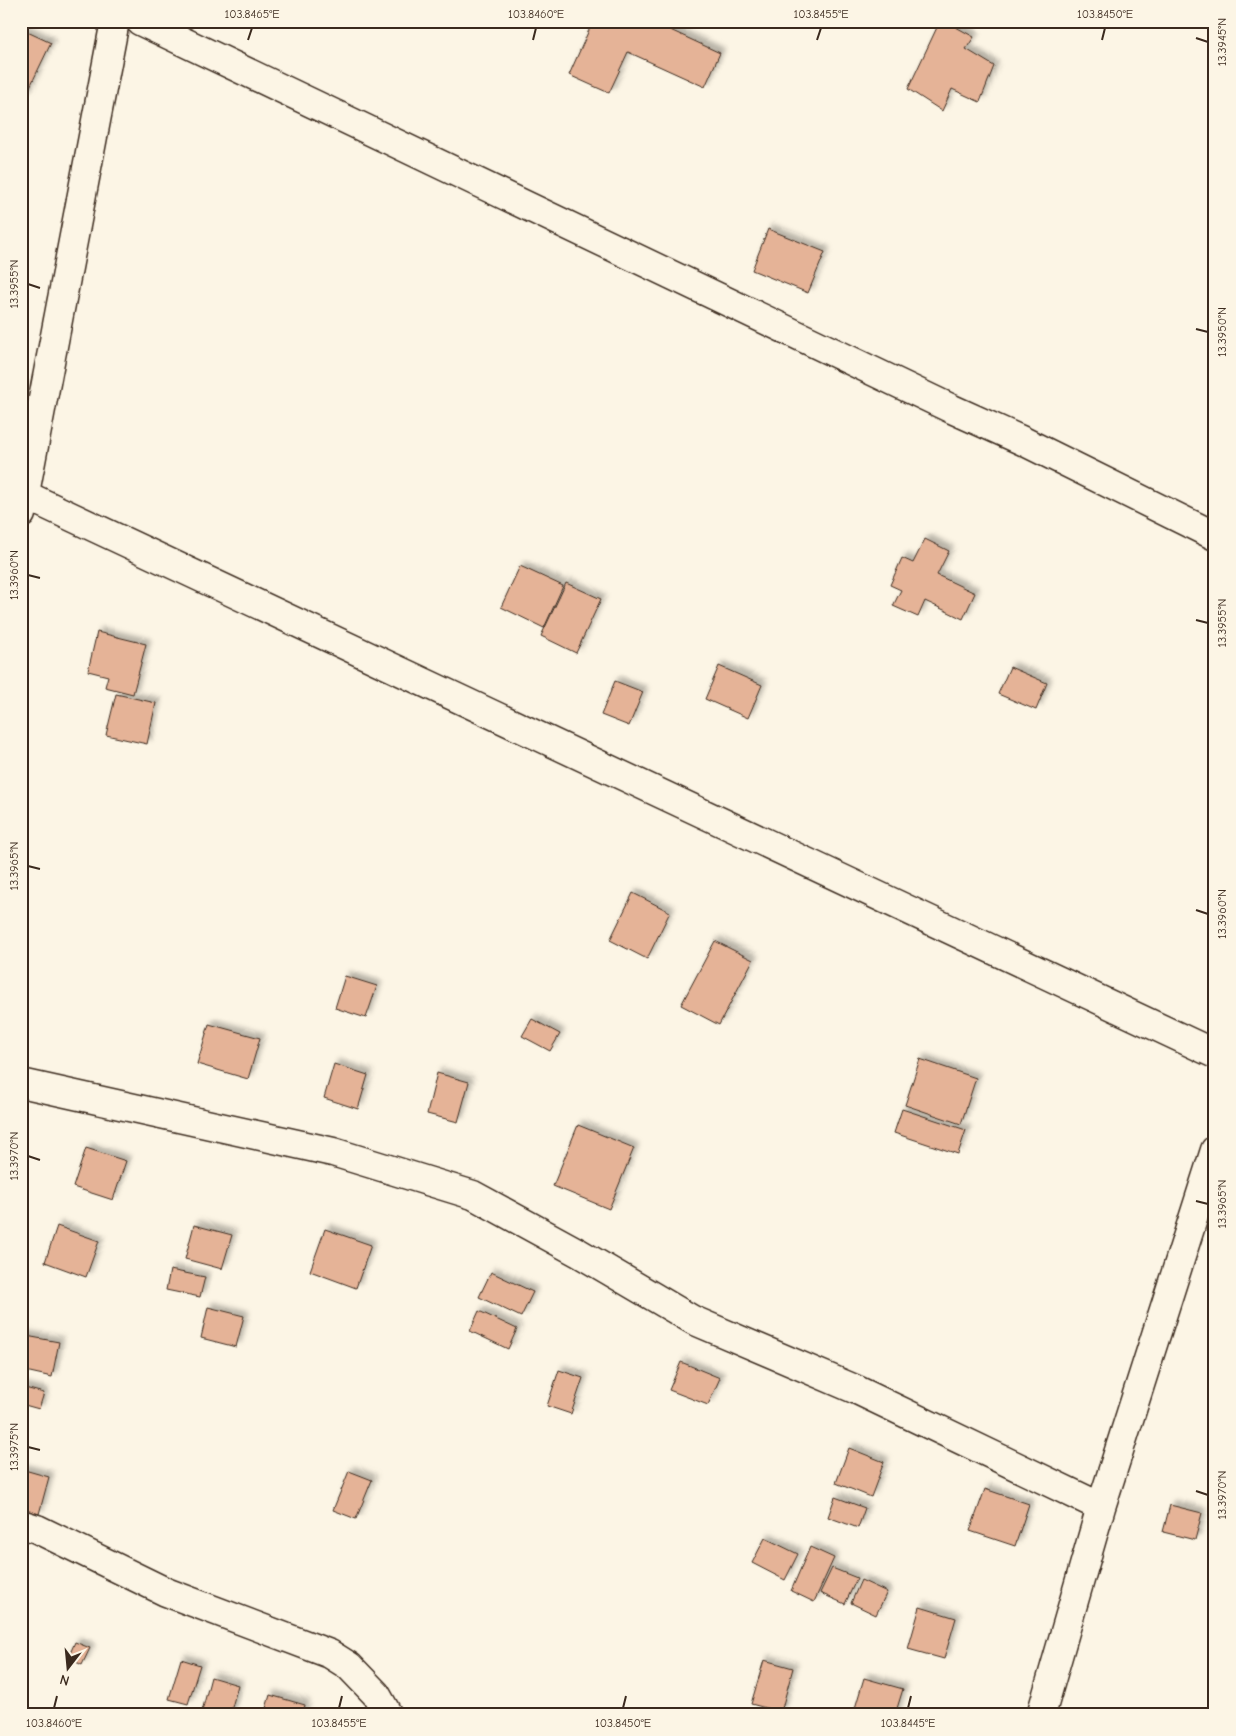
<svg xmlns="http://www.w3.org/2000/svg" width="1236" height="1736" font-family="'Comic Neue',sans-serif">
	<style>
		.building { fill: #e5b397; stroke: #3b2a1e; filter: url(#shadow) }
		.lines { fill: none; stroke-linecap: round; stroke-linejoin: round }
		.minor-casing { stroke: #3b2a1e; stroke-width: 31 }
		.tertiary-casing { stroke: #3b2a1e; stroke-width: 31 }
		.minor { stroke: #fcf5e5; stroke-width: 28 }
		.tertiary { stroke: #fcf5e5; stroke-width: 28 }
		.ticks { fill: none; stroke: #3b2a1e; stroke-width: 2 }
		.neatline { fill: none; stroke: #3b2a1e; stroke-width: 2 }
		.ticks-label { font-size: 12px; text-anchor: middle; fill: #3b2a1e }
	</style>
	<defs>
		<filter id="shadow"><feDropShadow dx="4.5" dy="-4.5" stdDeviation="2.5" flood-color="#0004"/></filter>
	</defs>
	<rect width="100%" height="100%" fill="#fcf5e5"/>
	<filter id="ink" filterUnits="userSpaceOnUse"><feTurbulence type="fractalNoise" baseFrequency=".02" numOctaves="2"/><feDisplacementMap in="SourceGraphic" scale="10" xChannelSelector="R" yChannelSelector="G"/><feConvolveMatrix kernelMatrix="1 2 1 2 8 2 1 2 1" color-interpolation-filters="sRGB"/></filter>
	<g filter="url(#ink)">
		<path class="building" d="M 593,21 L 651,21 L 720,53 L 705,87 L 628,52 L 609,93 L 569,75 Z
			M 940,21 L 945,21 L 974,37 L 966,49 L 994,66 L 980,102 L 952,89 L 942,111 L 908,89 Z
			M 21,29 L 51,43 L 26,95 L 21,92 Z
			M 768,229 L 825,252 L 808,293 L 752,270 Z
			M 925,539 L 949,551 L 937,575 L 975,593 L 963,619 L 925,601 L 918,617 L 893,606 L 901,590 L 890,585 L 902,558 L 913,563 Z
			M 520,566 L 563,586 L 544,628 L 501,607 Z
			M 566,583 L 601,599 L 576,653 L 541,636 Z
			M 97,632 L 146,644 L 133,694 L 105,687 L 108,676 L 88,671 Z
			M 719,666 L 762,685 L 748,718 L 705,699 Z
			M 1010,667 L 1047,683 L 1036,710 L 998,694 Z
			M 615,681 L 643,692 L 629,726 L 601,715 Z
			M 116,694 L 156,703 L 147,744 L 106,735 Z
			M 633,893 L 670,912 L 647,959 L 610,940 Z
			M 715,941 L 753,960 L 719,1025 L 681,1005 Z
			M 345,976 L 377,986 L 366,1018 L 335,1008 Z
			M 532,1019 L 560,1034 L 550,1051 L 522,1036 Z
			M 209,1024 L 260,1038 L 248,1079 L 197,1064 Z
			M 920,1059 L 976,1078 L 961,1124 L 905,1105 Z
			M 334,1064 L 368,1075 L 358,1109 L 324,1098 Z
			M 437,1073 L 469,1082 L 458,1122 L 427,1114 Z
			M 902,1109 L 966,1130 L 958,1154 L 894,1133 Z
			M 578,1125 L 634,1148 L 609,1209 L 553,1186 Z
			M 86,1148 L 126,1161 L 113,1200 L 73,1187 Z
			M 194,1225 L 232,1235 L 222,1269 L 185,1259 Z
			M 57,1226 L 99,1241 L 86,1277 L 45,1262 Z
			M 325,1229 L 371,1245 L 356,1288 L 310,1271 Z
			M 170,1270 L 205,1277 L 200,1297 L 166,1290 Z
			M 491,1272 L 533,1292 L 521,1317 L 479,1297 Z
			M 208,1307 L 244,1316 L 236,1347 L 201,1338 Z
			M 479,1311 L 517,1329 L 508,1349 L 470,1331 Z
			M 21,1335 L 59,1342 L 52,1377 L 21,1370 Z
			M 681,1362 L 720,1378 L 708,1405 L 669,1390 Z
			M 559,1370 L 583,1378 L 571,1414 L 547,1406 Z
			M 21,1387 L 44,1393 L 39,1409 L 21,1404 Z
			M 849,1448 L 884,1462 L 871,1497 L 836,1483 Z
			M 21,1469 L 49,1477 L 39,1514 L 21,1510 Z
			M 349,1471 L 372,1480 L 356,1519 L 333,1510 Z
			M 985,1489 L 1029,1504 L 1015,1546 L 970,1531 Z
			M 835,1497 L 865,1508 L 858,1528 L 828,1517 Z
			M 1170,1505 L 1202,1513 L 1195,1540 L 1163,1532 Z
			M 765,1538 L 798,1554 L 785,1580 L 752,1563 Z
			M 810,1547 L 834,1558 L 814,1602 L 791,1591 Z
			M 832,1568 L 857,1578 L 845,1604 L 820,1593 Z
			M 861,1580 L 887,1592 L 876,1615 L 851,1603 Z
			M 920,1607 L 956,1618 L 944,1659 L 908,1649 Z
			M 75,1642 L 90,1648 L 82,1665 L 68,1658 Z
			M 181,1659 L 200,1665 L 188,1704 L 169,1699 Z
			M 764,1660 L 793,1668 L 781,1712 L 751,1704 Z
			M 211,1677 L 238,1685 L 230,1715 L 201,1715 Z
			M 864,1678 L 903,1689 L 895,1715 L 853,1715 Z
			M 270,1695 L 305,1705 L 303,1715 L 264,1715 Z"/>
		<g class="lines">
			<g class="minor-casing">
				<path id="minor" d="M 140,21 L 952,409 L 1023,441 L 1215,536
					M 21,493 L 1215,1054
					M 21,1083 L 333,1152 L 473,1195 L 579,1253 L 693,1320 L 857,1390 L 1101,1507
					M 21,1524 L 37,1529 L 166,1592 L 330,1654 L 349,1666 L 376,1694 L 388,1715
					M 1041,1715 L 1101,1507 L 1215,1150"/>
			</g>
			<g class="tertiary-casing">
				<path id="tertiary" d="M 21,514 L 115,21"/>
			</g>
			<use href="#minor" class="minor"/>
			<use href="#tertiary" class="tertiary"/>
		</g>
	</g>
	<path class="ticks" d="M 1196,38 L 1208,42M 248,40 L 252,28M 533,40 L 536,28M 817,40 L 821,28M 1102,40 L 1105,28M 28,284 L 40,288M 1196,329 L 1208,332M 28,575 L 40,578M 1196,620 L 1208,623M 28,866 L 40,869M 1196,910 L 1208,914M 28,1156 L 40,1160M 1196,1201 L 1208,1204M 28,1447 L 40,1450M 1196,1491 L 1208,1495M 54,1708 L 57,1696M 339,1708 L 342,1696M 623,1708 L 626,1696M 908,1708 L 911,1696"/>
	<rect width="1236" height="1736" fill="none" stroke="#fcf5e5" stroke-width="55"/>
	<g transform="translate(68 1668) rotate(196)" stroke="#fcf5e5" stroke-width="4" paint-order="stroke">
	<path d="M0-4L9 19L0 12L-9 19Z" fill="#3b2a1e"/>
	<text y="-8" font-size="14" font-weight="bold" text-anchor="middle" fill="#3b2a1e">N</text>
	</g>
	<rect x="28" y="28" width="1180" height="1680" class="neatline"/>
	<g class="ticks-label">
		<text x="252" y="18">103.8465°E</text>
		<text x="536" y="18">103.8460°E</text>
		<text x="821" y="18">103.8455°E</text>
		<text x="1105" y="18">103.8450°E</text>
		<text transform="translate(1222 42) rotate(-90)" y="4">13.3945°N</text>
		<text transform="translate(14 284) rotate(-90)" y="4">13.3955°N</text>
		<text transform="translate(1222 332) rotate(-90)" y="4">13.3950°N</text>
		<text transform="translate(14 575) rotate(-90)" y="4">13.3960°N</text>
		<text transform="translate(1222 623) rotate(-90)" y="4">13.3955°N</text>
		<text transform="translate(14 866) rotate(-90)" y="4">13.3965°N</text>
		<text transform="translate(1222 914) rotate(-90)" y="4">13.3960°N</text>
		<text transform="translate(14 1156) rotate(-90)" y="4">13.3970°N</text>
		<text transform="translate(1222 1204) rotate(-90)" y="4">13.3965°N</text>
		<text transform="translate(14 1447) rotate(-90)" y="4">13.3975°N</text>
		<text transform="translate(1222 1495) rotate(-90)" y="4">13.3970°N</text>
		<text x="54" y="1727">103.8460°E</text>
		<text x="339" y="1727">103.8455°E</text>
		<text x="623" y="1727">103.8450°E</text>
		<text x="908" y="1727">103.8445°E</text>
	</g>
</svg>
